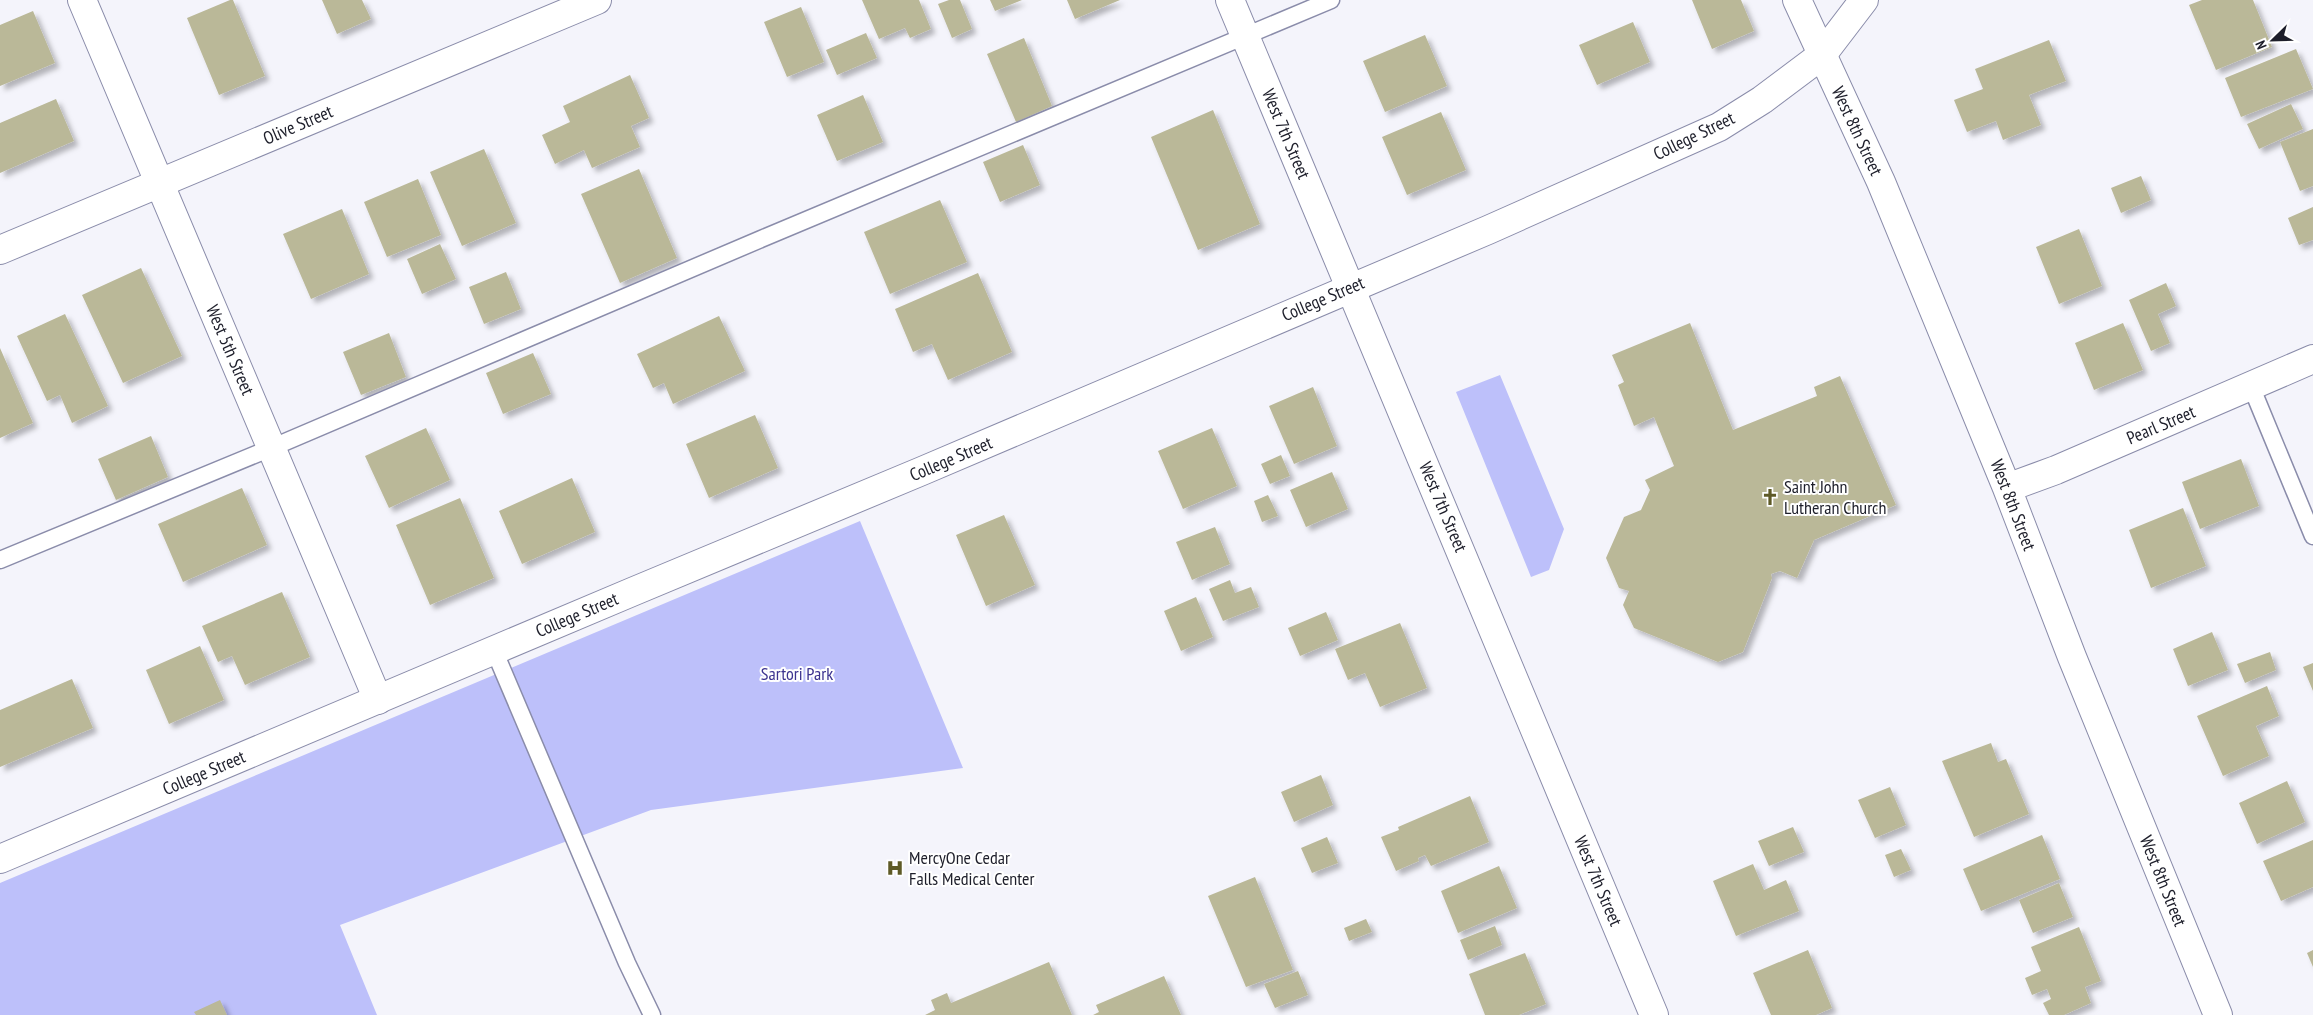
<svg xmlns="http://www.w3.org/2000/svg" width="2313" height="1015" font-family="'PT Sans Narrow',sans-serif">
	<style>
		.green { fill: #bdc0fa }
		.building { fill: #bab898; filter: url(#shadow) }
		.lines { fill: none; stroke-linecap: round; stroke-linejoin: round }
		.service-casing { stroke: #8a8caa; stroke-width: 19 }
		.minor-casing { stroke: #8a8caa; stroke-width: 30 }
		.tertiary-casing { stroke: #8a8caa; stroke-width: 30 }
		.service { stroke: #fff; stroke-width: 16 }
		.minor { stroke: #fff; stroke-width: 28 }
		.tertiary { stroke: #fff; stroke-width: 28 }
		.labels { text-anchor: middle; stroke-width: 4; stroke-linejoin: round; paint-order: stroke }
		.street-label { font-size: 18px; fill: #1d1e2a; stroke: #fff }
		.poi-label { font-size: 18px; fill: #1d1e2a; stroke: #fff; text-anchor: start }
		.park-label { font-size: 18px; fill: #3c338f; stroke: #fff }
	</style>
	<defs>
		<filter id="shadow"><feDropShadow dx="4.5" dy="4.5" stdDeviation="2.5" flood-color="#0004"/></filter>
	</defs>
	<rect width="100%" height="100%" fill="#f4f4fb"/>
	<path class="green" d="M 1500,375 L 1564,529 L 1549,570 L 1531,577 L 1456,392 Z
		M 860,521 L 963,768 L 651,810 L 340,925 L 377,1015 L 0,1015 L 0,883 Z"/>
	<path class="building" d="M 230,0 L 233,0 L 265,76 L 219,95 L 187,18 Z
		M 322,0 L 362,0 L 371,19 L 337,34 Z
		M 862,0 L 919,0 L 931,29 L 910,38 L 905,28 L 879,39 Z
		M 949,0 L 960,0 L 972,29 L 952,38 L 938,4 Z
		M 990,0 L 1022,0 L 995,11 Z
		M 1067,0 L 1120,0 L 1075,19 Z
		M 1692,0 L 1741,0 L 1754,31 L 1712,49 Z
		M 2202,0 L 2253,0 L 2272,47 L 2216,70 L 2189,5 Z
		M 801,7 L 824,62 L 787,77 L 764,22 Z
		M 33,11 L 55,63 L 0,86 L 0,25 Z
		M 1633,22 L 1650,62 L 1597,85 L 1579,45 Z
		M 866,33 L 877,58 L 837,75 L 826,50 Z
		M 1425,35 L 1447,86 L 1385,112 L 1363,61 Z
		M 1024,38 L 1052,106 L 1016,122 L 987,54 Z
		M 2049,40 L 2066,81 L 2029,95 L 2041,125 L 2003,140 L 1996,121 L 1967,132 L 1954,100 L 1983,89 L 1975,69 Z
		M 2296,49 L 2313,89 L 2241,117 L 2225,78 Z
		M 630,75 L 649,118 L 631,126 L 640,147 L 592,168 L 584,150 L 555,164 L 542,135 L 570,122 L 563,106 Z
		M 863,95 L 883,142 L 837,161 L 817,115 Z
		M 56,99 L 74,141 L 0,173 L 0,123 Z
		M 2291,104 L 2303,129 L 2259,149 L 2247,124 Z
		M 1213,110 L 1260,224 L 1198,250 L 1151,137 Z
		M 1441,112 L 1466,170 L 1407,195 L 1382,137 Z
		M 2313,129 L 2313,186 L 2300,191 L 2280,142 Z
		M 1023,145 L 1040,185 L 1000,202 L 983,162 Z
		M 484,149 L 516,223 L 462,246 L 430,172 Z
		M 639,169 L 677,258 L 620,283 L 581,194 Z
		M 2141,176 L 2151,200 L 2121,213 L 2111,188 Z
		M 418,179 L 441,235 L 387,257 L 364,202 Z
		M 940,200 L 967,262 L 890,294 L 864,232 Z
		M 2313,207 L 2313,240 L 2299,245 L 2288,218 Z
		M 342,209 L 369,274 L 311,299 L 283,234 Z
		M 2079,229 L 2102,286 L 2059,304 L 2036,247 Z
		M 440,244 L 456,279 L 422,294 L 407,259 Z
		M 141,268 L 182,356 L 123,383 L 82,295 Z
		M 506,272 L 521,309 L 484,324 L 469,287 Z
		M 978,273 L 1012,352 L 948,380 L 932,344 L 913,352 L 895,309 Z
		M 2166,283 L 2176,306 L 2158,314 L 2170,343 L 2151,351 L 2129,300 Z
		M 65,314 L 108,406 L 72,423 L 60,395 L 47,401 L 17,336 Z
		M 719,316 L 745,371 L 673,404 L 664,383 L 653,388 L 637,354 Z
		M 1690,323 L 1733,430 L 1817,396 L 1814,387 L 1840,376 L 1896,505 L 1814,540 L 1797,578 L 1780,571 L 1771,574 L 1772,578 L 1743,652 L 1718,662 L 1634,628 L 1623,605 L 1629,591 L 1619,588 L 1606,558 L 1624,517 L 1641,510 L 1650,490 L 1645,480 L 1674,466 L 1654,417 L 1634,426 L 1618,385 L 1624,382 L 1612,355 Z
		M 2123,323 L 2143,370 L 2094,390 L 2075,343 Z
		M 389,333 L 406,377 L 361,395 L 343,352 Z
		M 0,348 L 33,423 L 0,438 Z
		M 533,353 L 551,394 L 503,414 L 486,373 Z
		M 1313,387 L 1337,446 L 1294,464 L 1269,406 Z
		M 755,415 L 778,468 L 709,498 L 686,444 Z
		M 426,428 L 450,480 L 389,508 L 365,456 Z
		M 1212,428 L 1237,486 L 1183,509 L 1158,451 Z
		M 151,436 L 168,477 L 116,500 L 98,459 Z
		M 1281,455 L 1290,476 L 1270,484 L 1261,464 Z
		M 2241,459 L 2259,506 L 2200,529 L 2182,482 Z
		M 1332,472 L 1348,509 L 1306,527 L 1290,490 Z
		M 572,478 L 595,532 L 522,564 L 499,511 Z
		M 242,488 L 267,545 L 183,582 L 158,524 Z
		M 1268,495 L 1278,516 L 1262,522 L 1254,501 Z
		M 460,498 L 494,578 L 430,605 L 396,525 Z
		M 2183,508 L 2206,566 L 2151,588 L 2129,530 Z
		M 1004,515 L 1035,585 L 986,606 L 956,535 Z
		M 1215,527 L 1230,564 L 1192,580 L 1176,542 Z
		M 1230,580 L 1235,593 L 1251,587 L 1259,607 L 1223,621 L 1209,589 Z
		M 282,592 L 310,657 L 245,685 L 232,656 L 218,662 L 202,626 Z
		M 1196,597 L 1213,637 L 1181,651 L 1164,611 Z
		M 1326,612 L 1338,640 L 1300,656 L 1288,628 Z
		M 1400,623 L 1427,688 L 1380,707 L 1365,673 L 1348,680 L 1335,649 Z
		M 2212,632 L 2228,670 L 2188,686 L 2173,649 Z
		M 200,646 L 224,700 L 169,724 L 146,670 Z
		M 2270,652 L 2276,670 L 2245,683 L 2237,664 Z
		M 2313,663 L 2313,691 L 2303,667 Z
		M 72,679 L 93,728 L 0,767 L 0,710 Z
		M 2267,686 L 2279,716 L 2256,726 L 2269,756 L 2223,776 L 2197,716 Z
		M 1991,743 L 1998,762 L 2006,759 L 2029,814 L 1974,837 L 1942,761 Z
		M 1321,775 L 1333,805 L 1294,822 L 1281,792 Z
		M 2287,781 L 2305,822 L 2257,844 L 2239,803 Z
		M 1890,787 L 1906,825 L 1875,838 L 1858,800 Z
		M 1470,796 L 1489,842 L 1431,866 L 1425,855 L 1418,858 L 1419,861 L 1396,871 L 1381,837 L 1399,830 L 1398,827 Z
		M 1793,827 L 1804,852 L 1769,866 L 1758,841 Z
		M 2042,835 L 2060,879 L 1981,911 L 1963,869 Z
		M 1327,837 L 1338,863 L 1312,873 L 1301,848 Z
		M 2313,840 L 2313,887 L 2281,901 L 2263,861 Z
		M 1901,849 L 1911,870 L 1894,877 L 1885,855 Z
		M 1753,864 L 1764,890 L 1786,880 L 1799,911 L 1736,936 L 1713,881 Z
		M 1499,866 L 1517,908 L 1458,933 L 1441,891 Z
		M 1255,877 L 1293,970 L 1246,987 L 1208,896 Z
		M 2059,883 L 2073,917 L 2033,933 L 2019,900 Z
		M 1366,919 L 1372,932 L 1349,941 L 1344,928 Z
		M 1495,926 L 1502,945 L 1468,960 L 1460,940 Z
		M 2079,927 L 2101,981 L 2085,987 L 2091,1003 L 2064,1015 L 2049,1015 L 2043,1003 L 2051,999 L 2047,989 L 2032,995 L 2025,978 L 2041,971 L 2031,947 Z
		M 1808,950 L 1832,1008 L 1816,1015 L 1771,1015 L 1753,973 Z
		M 2313,950 L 2313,967 L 2307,953 Z
		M 1525,953 L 1546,1004 L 1519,1015 L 1485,1015 L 1469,974 Z
		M 1049,962 L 1072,1015 L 925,1015 L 935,1010 L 931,1000 L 947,993 L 951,1003 Z
		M 1298,971 L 1308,995 L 1275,1008 L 1264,984 Z
		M 1164,976 L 1181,1015 L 1093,1015 L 1099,1012 L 1096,1005 Z
		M 220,1000 L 227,1015 L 196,1015 L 194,1012 Z"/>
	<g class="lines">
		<g class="service-casing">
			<path id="service" d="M 2251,386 L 2313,536
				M 0,560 L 271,448 L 761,239 L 1331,0
				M 494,650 L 627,963 L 652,1015"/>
		</g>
		<g class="minor-casing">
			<path id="minor" d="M 82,0 L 378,700
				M 1230,0 L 1654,1015
				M 1797,0 L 1881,182 L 2007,488 L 2072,657 L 2218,1015
				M 0,250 L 597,0
				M 2007,488 L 2056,470 L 2313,359"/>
		</g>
		<g class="tertiary-casing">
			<path id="tertiary" d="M 0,859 L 632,592 L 922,471 L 1488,230 L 1719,127 L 1762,100 L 1822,55 L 1864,0"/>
		</g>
		<use href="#service" class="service"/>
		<use href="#minor" class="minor"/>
		<use href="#tertiary" class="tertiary"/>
	</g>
	<defs>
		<g id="church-bare" transform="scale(1.35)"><path d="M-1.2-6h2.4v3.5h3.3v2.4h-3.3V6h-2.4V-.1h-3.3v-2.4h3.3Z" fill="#5e5a27" stroke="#fff" stroke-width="2.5" paint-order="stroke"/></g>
		<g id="hospital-bare" transform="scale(1.35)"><path d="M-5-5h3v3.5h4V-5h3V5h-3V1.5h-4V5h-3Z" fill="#5e5a27" stroke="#fff" stroke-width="2.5" paint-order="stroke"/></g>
	</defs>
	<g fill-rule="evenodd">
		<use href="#church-bare" x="1770" y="497"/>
		<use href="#hospital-bare" x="895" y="868"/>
	</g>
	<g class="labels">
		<g class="street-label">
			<text transform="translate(298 125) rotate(-23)" y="6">Olive Street</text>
			<text transform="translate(1857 131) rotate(65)" y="6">West 8th Street</text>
			<text transform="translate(1286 134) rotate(67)" y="6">West 7th Street</text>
			<text transform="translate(1694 136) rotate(-26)" y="6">College Street</text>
			<text transform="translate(1323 299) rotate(-23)" y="6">College Street</text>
			<text transform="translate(230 350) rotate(67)" y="6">West 5th Street</text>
			<text transform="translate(2161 425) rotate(-23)" y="6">Pearl Street</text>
			<text transform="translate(951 459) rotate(-23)" y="6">College Street</text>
			<text transform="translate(2013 505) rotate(69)" y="6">West 8th Street</text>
			<text transform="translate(1443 507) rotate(67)" y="6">West 7th Street</text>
			<text transform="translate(577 615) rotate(-23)" y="6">College Street</text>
			<text transform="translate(204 773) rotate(-23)" y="6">College Street</text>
			<text transform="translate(1598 881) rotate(67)" y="6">West 7th Street</text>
			<text transform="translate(2163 881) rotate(68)" y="6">West 8th Street</text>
		</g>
		<g class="poi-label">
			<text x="1784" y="493">Saint John<tspan x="1784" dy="21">Lutheran Church</tspan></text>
			<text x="909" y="864">MercyOne Cedar<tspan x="909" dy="21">Falls Medical Center</tspan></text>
		</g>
		<g class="park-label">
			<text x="797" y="680">Sartori Park</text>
		</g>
	</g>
	<g transform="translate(2273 40) rotate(247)" stroke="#ffffff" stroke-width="4" paint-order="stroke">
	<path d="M0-4L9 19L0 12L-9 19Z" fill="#1d1e2a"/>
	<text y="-8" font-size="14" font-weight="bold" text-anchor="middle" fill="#1d1e2a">N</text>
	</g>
</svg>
